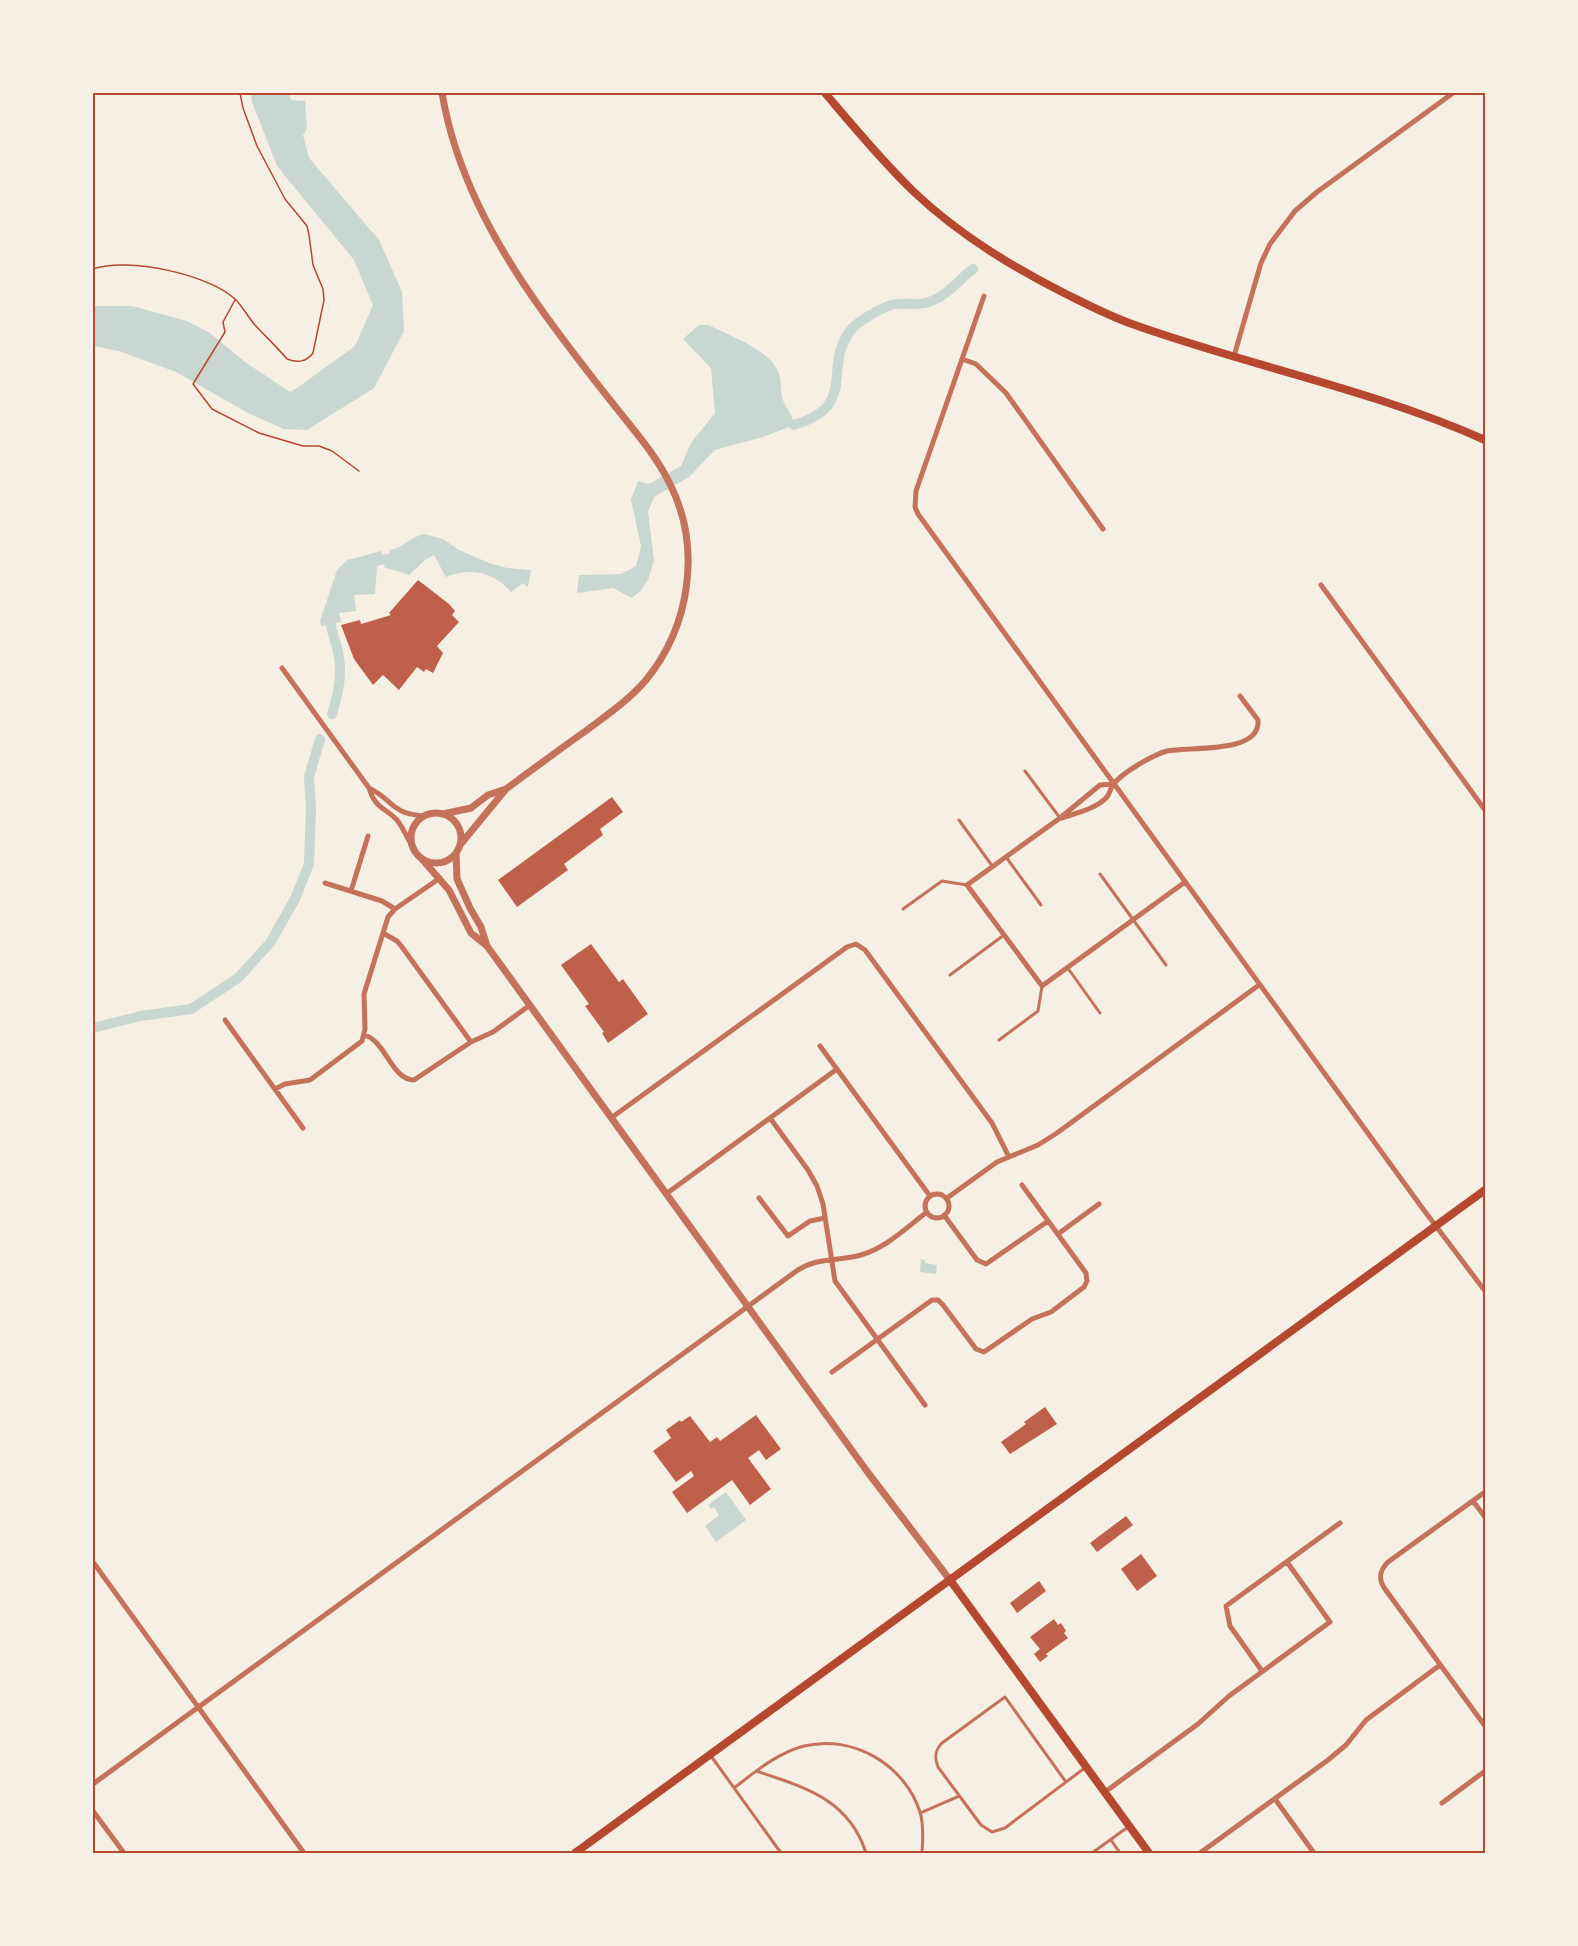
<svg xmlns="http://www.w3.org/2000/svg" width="1578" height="1946" font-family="Inter,sans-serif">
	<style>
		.water { fill: #c9d6d2 }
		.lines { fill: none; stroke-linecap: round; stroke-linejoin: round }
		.canal { stroke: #c9d6d2; stroke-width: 10 }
		.building { fill: #bf614a }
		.path { stroke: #b5482f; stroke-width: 1.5 }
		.service { stroke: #c5725c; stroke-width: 3 }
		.minor { stroke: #c5725c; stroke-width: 5 }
		.tertiary { stroke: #c5725c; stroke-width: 7 }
		.secondary { stroke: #b5482f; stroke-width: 8 }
		.primary { stroke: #b5482f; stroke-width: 8 }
		.neatline { fill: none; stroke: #b5482f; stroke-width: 2 }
	</style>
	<rect width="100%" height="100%" fill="#f6efe4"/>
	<path class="water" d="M 251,93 L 289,93 L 291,100 L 305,101 L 307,129 L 303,135 L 309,158 L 379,240 L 402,292 L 404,331 L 374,388 L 307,430 L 284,429 L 248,413 L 176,372 L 119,351 L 93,346 L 93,306 L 132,306 L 187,321 L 210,333 L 245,362 L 290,392 L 297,388 L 355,346 L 373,305 L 354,260 L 277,166 L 252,102 Z
		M 699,325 L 708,325 C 729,335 769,350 778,371 C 782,381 780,390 783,400 C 786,409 793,414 794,425 L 763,437 L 715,450 L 689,477 L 654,497 L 648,512 L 654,560 L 648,580 L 641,590 L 632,598 L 613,588 L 577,593 L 579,575 L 621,574 L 636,566 L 641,546 L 631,499 L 638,481 L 649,484 L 681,466 L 691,443 L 715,413 L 711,368 L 683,339 Z
		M 424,534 L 443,539 L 459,550 L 489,563 L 507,568 L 531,570 L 528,587 L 523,583 L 511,592 C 494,572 470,567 446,577 L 434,555 L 425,560 L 409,575 L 384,567 L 390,550 C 401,549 409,538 424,534 Z
		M 382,551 L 377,568 L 375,594 L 354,595 L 356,611 L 339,613 L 341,622 L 321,626 L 320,621 L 337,570 L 347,560 Z
		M 921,1259 L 925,1260 L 925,1263 L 937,1265 L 936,1274 L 920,1272 Z
		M 726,1492 L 746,1520 L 716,1542 L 705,1526 L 719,1515 L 714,1507 L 711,1509 L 708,1505 Z"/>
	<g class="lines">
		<path class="canal" d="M 794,425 C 859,405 822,370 850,331 C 856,322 887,304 897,304 C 906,303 917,305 925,303 C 945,299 958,280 973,269
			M 366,566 L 379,560 L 400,558
			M 331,610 C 329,629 334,634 338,652 C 343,673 338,694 332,714
			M 93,1028 L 141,1016 L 191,1009 L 238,978 L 270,943 L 295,899 L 309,864 L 311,808 L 309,777 L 320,739"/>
	</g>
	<path class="building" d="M 418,580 L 449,604 L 455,611 L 452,615 L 459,622 L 437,646 L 443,653 L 433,673 L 426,669 L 424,672 L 417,667 L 399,690 L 383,675 L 373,685 L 354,659 L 341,625 L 360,620 L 361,624 L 391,615 L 389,613 Z
		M 612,797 L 623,812 L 600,829 L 603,835 L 564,864 L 568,870 L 517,907 L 498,880 Z
		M 591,944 L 619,982 L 623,979 L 648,1014 L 608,1043 L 602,1033 L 604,1032 L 585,1006 L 589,1004 L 561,965 Z
		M 1045,1407 L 1057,1424 L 1010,1454 L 1001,1442 L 1026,1424 L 1024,1422 Z
		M 756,1415 L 781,1449 L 766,1460 L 759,1450 L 748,1458 L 771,1489 L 750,1505 L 732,1480 L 687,1513 L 672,1492 L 694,1476 L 691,1471 L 676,1482 L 653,1451 L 671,1438 L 666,1430 L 680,1420 L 681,1422 L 690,1416 L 710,1442 L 717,1437 L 720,1441 Z
		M 1126,1516 L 1133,1525 L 1097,1552 L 1090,1543 Z
		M 1141,1554 L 1157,1576 L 1137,1591 L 1121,1569 Z
		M 1039,1581 L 1046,1591 L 1017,1613 L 1010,1603 Z
		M 1054,1619 L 1058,1625 L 1061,1623 L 1066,1631 L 1064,1633 L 1068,1638 L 1046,1654 L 1048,1656 L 1040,1662 L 1034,1654 L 1040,1649 L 1030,1637 Z"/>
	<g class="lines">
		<path class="path" d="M 93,269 C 128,257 208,274 235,299 C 243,307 248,317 255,325 C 266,337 277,347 287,359 C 298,363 306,362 313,353 L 324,300 L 323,289 L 313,265 L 309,235 L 307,226 L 285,199 L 257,146 L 243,108 L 240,93
			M 235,300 L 223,322 L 225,332 L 193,384 L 212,409 L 259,433 L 303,446 L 319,446 L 332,451 L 359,471"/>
		<path class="service" d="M 1025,771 L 1060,818
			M 959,820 L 993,867
			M 1006,857 L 1041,905
			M 1100,874 L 1166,965
			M 903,909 L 942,881 L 967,885
			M 1067,967 L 1100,1013
			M 950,975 L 1004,935
			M 999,1040 L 1038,1011 L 1042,986
			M 711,1756 L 781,1853
			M 756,1771 C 804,1787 849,1799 866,1853
			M 1066,1782 L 1005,1697 L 942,1743 C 935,1750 934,1757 938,1767 L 981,1825 L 992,1832 L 1005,1828 L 1086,1767
			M 734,1788 C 755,1772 777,1753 804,1746 C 853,1734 905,1765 920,1812 C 924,1825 923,1840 922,1853
			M 920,1813 L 959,1796
			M 1111,1840 L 1120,1853
			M 1092,1853 L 1128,1827"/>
		<path class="minor" d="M 984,296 L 916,491 L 915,507 L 918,514 L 1423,1209 L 1485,1291
			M 1234,356 L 1261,263 L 1270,244 L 1295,211 L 1317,192 L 1453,93
			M 962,359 L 976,364 L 1006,393 L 1103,529
			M 1321,585 L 1485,810
			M 282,668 L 369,788 C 376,810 384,806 397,820 C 403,828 407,837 412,846
			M 1113,784 L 1100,785 L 1060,818 L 967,885 L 1042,986 L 1185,882
			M 369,788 C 394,800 389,813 424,816
			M 1062,818 C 1076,813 1096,809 1107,797 C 1110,794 1110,788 1113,785 C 1121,773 1153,755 1167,751 C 1187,746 1261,755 1258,720 L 1240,696
			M 325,883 L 382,901 L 395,909
			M 351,891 L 368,836
			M 383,933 L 397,941 L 402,947 L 471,1042
			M 225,1020 L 303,1128
			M 365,1035 C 386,1042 392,1080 414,1080 L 471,1042 L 493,1032 L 530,1005
			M 820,1046 L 930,1196
			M 275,1089 L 285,1084 L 310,1080 L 362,1041 L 365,1029 L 364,994 L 388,917 L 395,909 L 440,878
			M 611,1118 L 847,947 L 856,944 L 865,950 L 992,1123 L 1009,1157
			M 770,1118 L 808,1170 L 817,1186 L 823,1204 L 835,1281 L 925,1405
			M 666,1194 L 837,1069
			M925 1206a12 12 0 1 1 24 0a12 12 0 1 1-24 0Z
			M 759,1198 L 788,1236 L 810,1221 L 825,1218
			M 947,1198 L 997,1162 L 1038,1145 L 1057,1133 L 1259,985
			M 944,1215 L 977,1260 L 986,1264 L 1048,1221
			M 1058,1234 L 1099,1204
			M 832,1372 L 932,1300 L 938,1300 L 943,1305 L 976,1349 L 984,1352 L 1032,1319 L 1051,1312 L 1084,1287 L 1087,1281 L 1086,1273 L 1022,1185
			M 1485,1492 L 1388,1562 C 1379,1571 1378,1579 1385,1589 L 1485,1726
			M 1473,1501 L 1485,1517
			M 93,1562 L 304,1853
			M 1262,1671 L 1230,1626 L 1226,1606 L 1340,1523
			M 93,1784 L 795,1272 C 818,1256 836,1262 861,1255 C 886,1248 907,1227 927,1212
			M 1105,1792 L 1198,1724 L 1229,1696 L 1330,1622 L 1287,1562
			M 1275,1799 L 1314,1853
			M 1442,1803 L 1485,1771
			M 93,1811 L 124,1853
			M 1200,1853 L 1328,1760 L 1346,1745 L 1366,1720 L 1440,1665"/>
		<path class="tertiary" d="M 442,93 C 455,170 492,239 536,302 C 562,339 590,375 618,410 C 637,434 657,457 670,484 C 702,548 690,626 646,680 C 629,700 607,715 587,730 C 560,749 533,769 506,789 L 488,795 L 471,808 L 443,814
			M411 838a25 25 0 1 1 50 0a25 25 0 1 1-50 0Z
			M 460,845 L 506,789
			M 456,853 L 457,879 L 470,908 L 481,927 L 487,946
			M 420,857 L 449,890 L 471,933 L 487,946 L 869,1474 L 950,1580"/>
		<path class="secondary" d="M 950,1580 L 1149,1853"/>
		<path class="primary" d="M 825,93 C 853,126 881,160 913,191 C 958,234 1010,266 1066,294 C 1088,305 1109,316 1132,324 C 1249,366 1371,389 1485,440
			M 575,1853 L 1485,1190"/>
	</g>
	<rect width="1578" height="1946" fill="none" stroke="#f6efe4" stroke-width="189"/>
	<rect x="94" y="94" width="1390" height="1758" class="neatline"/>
</svg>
